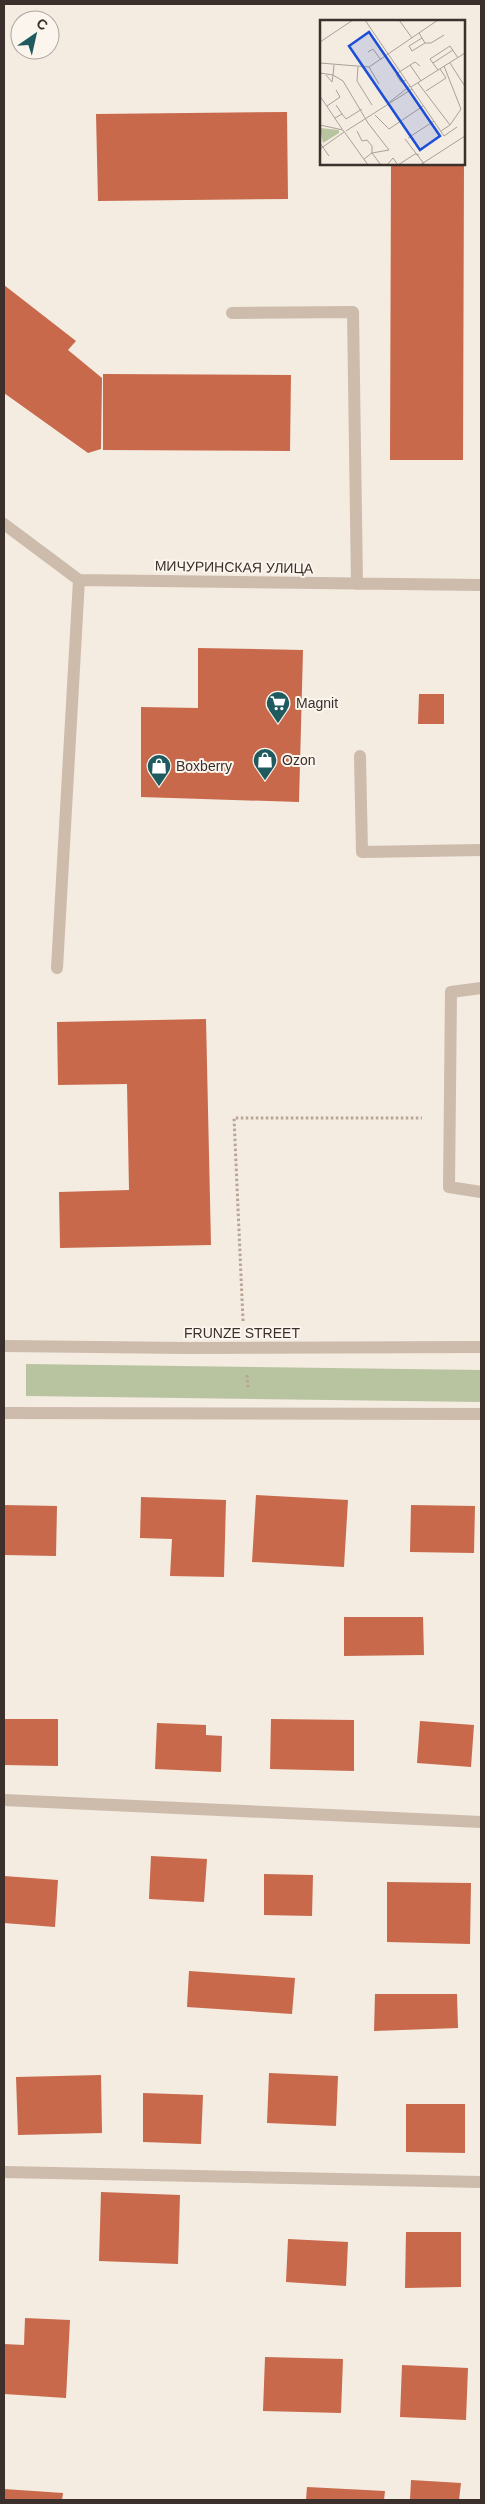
<svg xmlns="http://www.w3.org/2000/svg" width="485" height="2504" font-family="Arial,sans-serif">
	<style>
		.green { fill: #b8c4a0 }
		.building { fill: #c8694b }
		.lines { fill: none; stroke-linecap: round; stroke-linejoin: round }
		.path { stroke: #b9a596; stroke-width: 3; stroke-dasharray: 2.5 2.5; stroke-linecap: butt }
		.minor { stroke: #cdbbac; stroke-width: 12 }
		.labels { text-anchor: middle; stroke-width: 4; stroke-linejoin: round; paint-order: stroke }
		.street-label { font-size: 14px; fill: #3b302b; stroke: #fbf5ee }
		.poi-label { font-size: 14px; fill: #3b302b; stroke: #fbf5ee; text-anchor: start }
		.inset-road { fill: none; stroke: #aaa098; stroke-width: 1 }
		.view { fill: #1d4ed8; fill-opacity: 0.15; stroke: #1d4ed8; stroke-width: 2.5 }
		.inset-edge { fill: none; stroke: #3b302b; stroke-width: 2.5 }
	</style>
	<rect width="100%" height="100%" fill="#f4ebe1"/>
	<path class="green" d="M 26,1364 L 481,1370 L 481,1402 L 26,1396 Z"/>
	<path class="building" d="M 287,112 L 288,199 L 98,201 L 96,114 Z
		M 391,164 L 464,164 L 463,460 L 390,460 Z
		M 4,285 L 76,341 L 68,350 L 102,378 L 101,449 L 88,453 L 4,393 Z
		M 103,374 L 291,375 L 290,451 L 103,450 Z
		M 198,648 L 303,650 L 299,802 L 141,797 L 141,707 L 198,708 Z
		M 419,694 L 444,694 L 444,724 L 418,724 Z
		M 206,1019 L 211,1245 L 60,1248 L 59,1192 L 129,1190 L 127,1084 L 58,1085 L 57,1022 Z
		M 256,1495 L 348,1500 L 344,1567 L 252,1562 Z
		M 141,1497 L 226,1500 L 224,1577 L 170,1576 L 172,1539 L 140,1538 Z
		M 4,1505 L 57,1506 L 56,1556 L 4,1555 Z
		M 411,1505 L 475,1506 L 474,1553 L 410,1552 Z
		M 344,1617 L 423,1617 L 424,1655 L 344,1656 Z
		M 4,1719 L 58,1719 L 58,1766 L 4,1765 Z
		M 271,1719 L 354,1720 L 354,1771 L 270,1769 Z
		M 420,1721 L 474,1725 L 471,1767 L 417,1763 Z
		M 157,1723 L 206,1725 L 206,1735 L 222,1736 L 221,1772 L 155,1769 Z
		M 151,1856 L 207,1859 L 204,1902 L 149,1899 Z
		M 264,1874 L 313,1875 L 312,1916 L 264,1915 Z
		M 4,1876 L 58,1880 L 55,1927 L 4,1923 Z
		M 387,1882 L 471,1883 L 470,1944 L 387,1942 Z
		M 189,1971 L 295,1978 L 292,2014 L 187,2007 Z
		M 375,1994 L 457,1994 L 458,2028 L 374,2031 Z
		M 269,2073 L 338,2076 L 336,2126 L 267,2123 Z
		M 101,2075 L 102,2133 L 18,2135 L 16,2077 Z
		M 143,2093 L 203,2095 L 201,2144 L 143,2142 Z
		M 406,2104 L 465,2104 L 465,2153 L 406,2152 Z
		M 101,2192 L 180,2195 L 178,2264 L 99,2261 Z
		M 406,2232 L 461,2232 L 461,2287 L 405,2288 Z
		M 288,2239 L 348,2242 L 346,2286 L 286,2282 Z
		M 25,2318 L 70,2320 L 66,2398 L 4,2394 L 4,2344 L 24,2345 Z
		M 265,2357 L 343,2359 L 341,2413 L 263,2411 Z
		M 402,2365 L 468,2368 L 466,2420 L 400,2417 Z
		M 411,2480 L 461,2483 L 459,2500 L 410,2500 Z
		M 307,2487 L 385,2491 L 384,2500 L 306,2500 Z
		M 4,2489 L 63,2493 L 62,2500 L 4,2500 Z"/>
	<g class="lines">
		<path class="path" d="M 243,1321 L 234,1118 L 422,1118
			M 247,1375 L 248,1388"/>
		<path class="minor" d="M 232,313 L 353,312 L 357,584
			M 4,524 L 79,580 L 481,585
			M 360,756 L 362,852 L 481,850
			M 57,968 L 79,580
			M 481,988 L 451,992 L 449,1187 L 481,1192
			M 4,1346 L 188,1348 L 481,1347
			M 4,1413 L 481,1414
			M 4,1800 L 481,1822
			M 4,2172 L 481,2182"/>
	</g>
	<defs>
		<g id="supermarket-pin" transform="scale(1.25)"><path d="M0 17L-7.5 6A9.5 9.5 0 1 1 7.5 6Z" fill="#1f5a5e" stroke="#fbf5ee"/><path d="M-6-5.5h2.5l.6 2H6L4.5 2H-2.5L-4.4-4H-6ZM-1.5 3.2a1.3 1.3 0 1 0 .1 0ZM3 3.2a1.3 1.3 0 1 0 .1 0Z" fill="#fff"/></g>
		<g id="shop-pin" transform="scale(1.25)"><path d="M0 17L-7.5 6A9.5 9.5 0 1 1 7.5 6Z" fill="#1f5a5e" stroke="#fbf5ee"/><path d="M-5-2.5h2.3a2.7 3.5 0 0 1 5.4 0H5L5.5 6h-11ZM-1.5-2.5h3a1.5 2.3 0 0 0-3 0Z" fill="#fff"/></g>
	</defs>
	<g fill-rule="evenodd">
		<use href="#supermarket-pin" x="278" y="703"/>
		<use href="#shop-pin" x="265" y="760"/>
		<use href="#shop-pin" x="159" y="766"/>
	</g>
	<g class="labels">
		<g class="street-label">
			<text transform="translate(234 567) rotate(1)" y="5">МИЧУРИНСКАЯ УЛИЦА</text>
			<text x="242" y="1338">FRUNZE STREET</text>
		</g>
		<g class="poi-label">
			<text x="296" y="708">Magnit</text>
			<text x="282" y="765">Ozon</text>
			<text x="176" y="771">Boxberry</text>
		</g>
	</g>
	<g transform="translate(320 20)">
		<rect width="145" height="145" fill="#f4ebe1"/>
		<path d="M 0,108 L 19,110 L 19,113 L 3,123 Z" fill="#b8c4a0"/>
		<path class="inset-road" d="M 45,0 L 124,116 L 137,107M 79,0 L 92,18M 99,13 L 105,23 L 92,31 L 89,26 L 102,18M 0,22 L 33,0M 105,23 L 111,23 L 124,15M 48,32 L 53,29 L 61,40M 0,43 L 49,47 L 118,0M 113,43 L 133,30M 130,43 L 144,65M 14,45 L 13,55 L 23,61 L 48,103 L 69,130 L 52,133 L 44,139M 90,45 L 101,61M 38,47 L 37,61 L 52,85M 49,47 L 59,64M 118,50 L 110,39 L 130,26 L 138,38M 0,53 L 13,55 L 12,62 L 6,55M 86,60 L 81,62 L 76,54 L 95,42 L 100,46M 98,63 L 130,105M 91,67 L 145,33M 106,71 L 126,58 L 120,49M 0,76 L 22,109M 67,84 L 90,66M 7,86 L 20,77 L 16,70M 22,94 L 26,99 L 42,89M 55,95 L 69,109 L 103,86M 15,98 L 22,94 L 16,85M 0,105 L 23,110 L 48,145M 26,111 L 92,69M 37,111 L 42,121 L 47,120 L 52,126 L 52,133 L 61,145M 121,111 L 130,105 L 141,89 L 124,46M 88,118 L 114,101M 85,119 L 105,145M 0,123 L 9,136M 0,129 L 24,112M 67,145 L 73,138 L 78,145 L 95,134 L 99,135M 100,145 L 145,116"/>
		<path class="view" d="M 49,12 L 120,116 L 100,130 L 29,26 Z"/>
		<rect width="145" height="145" class="inset-edge"/>
	</g>
	<rect width="485" height="2504" fill="none" stroke="#3b302b" stroke-width="10"/>
	<g transform="translate(35 35) rotate(34)"><circle r="24" fill="#fbf5ee" stroke="#aea6a0"/>
	<path d="M0-4L9 19L0 12L-9 19Z" fill="#1f5a5e"/>
	<text y="-8" font-size="14" font-weight="bold" text-anchor="middle" fill="#3b302b">С</text>
	</g>
</svg>
